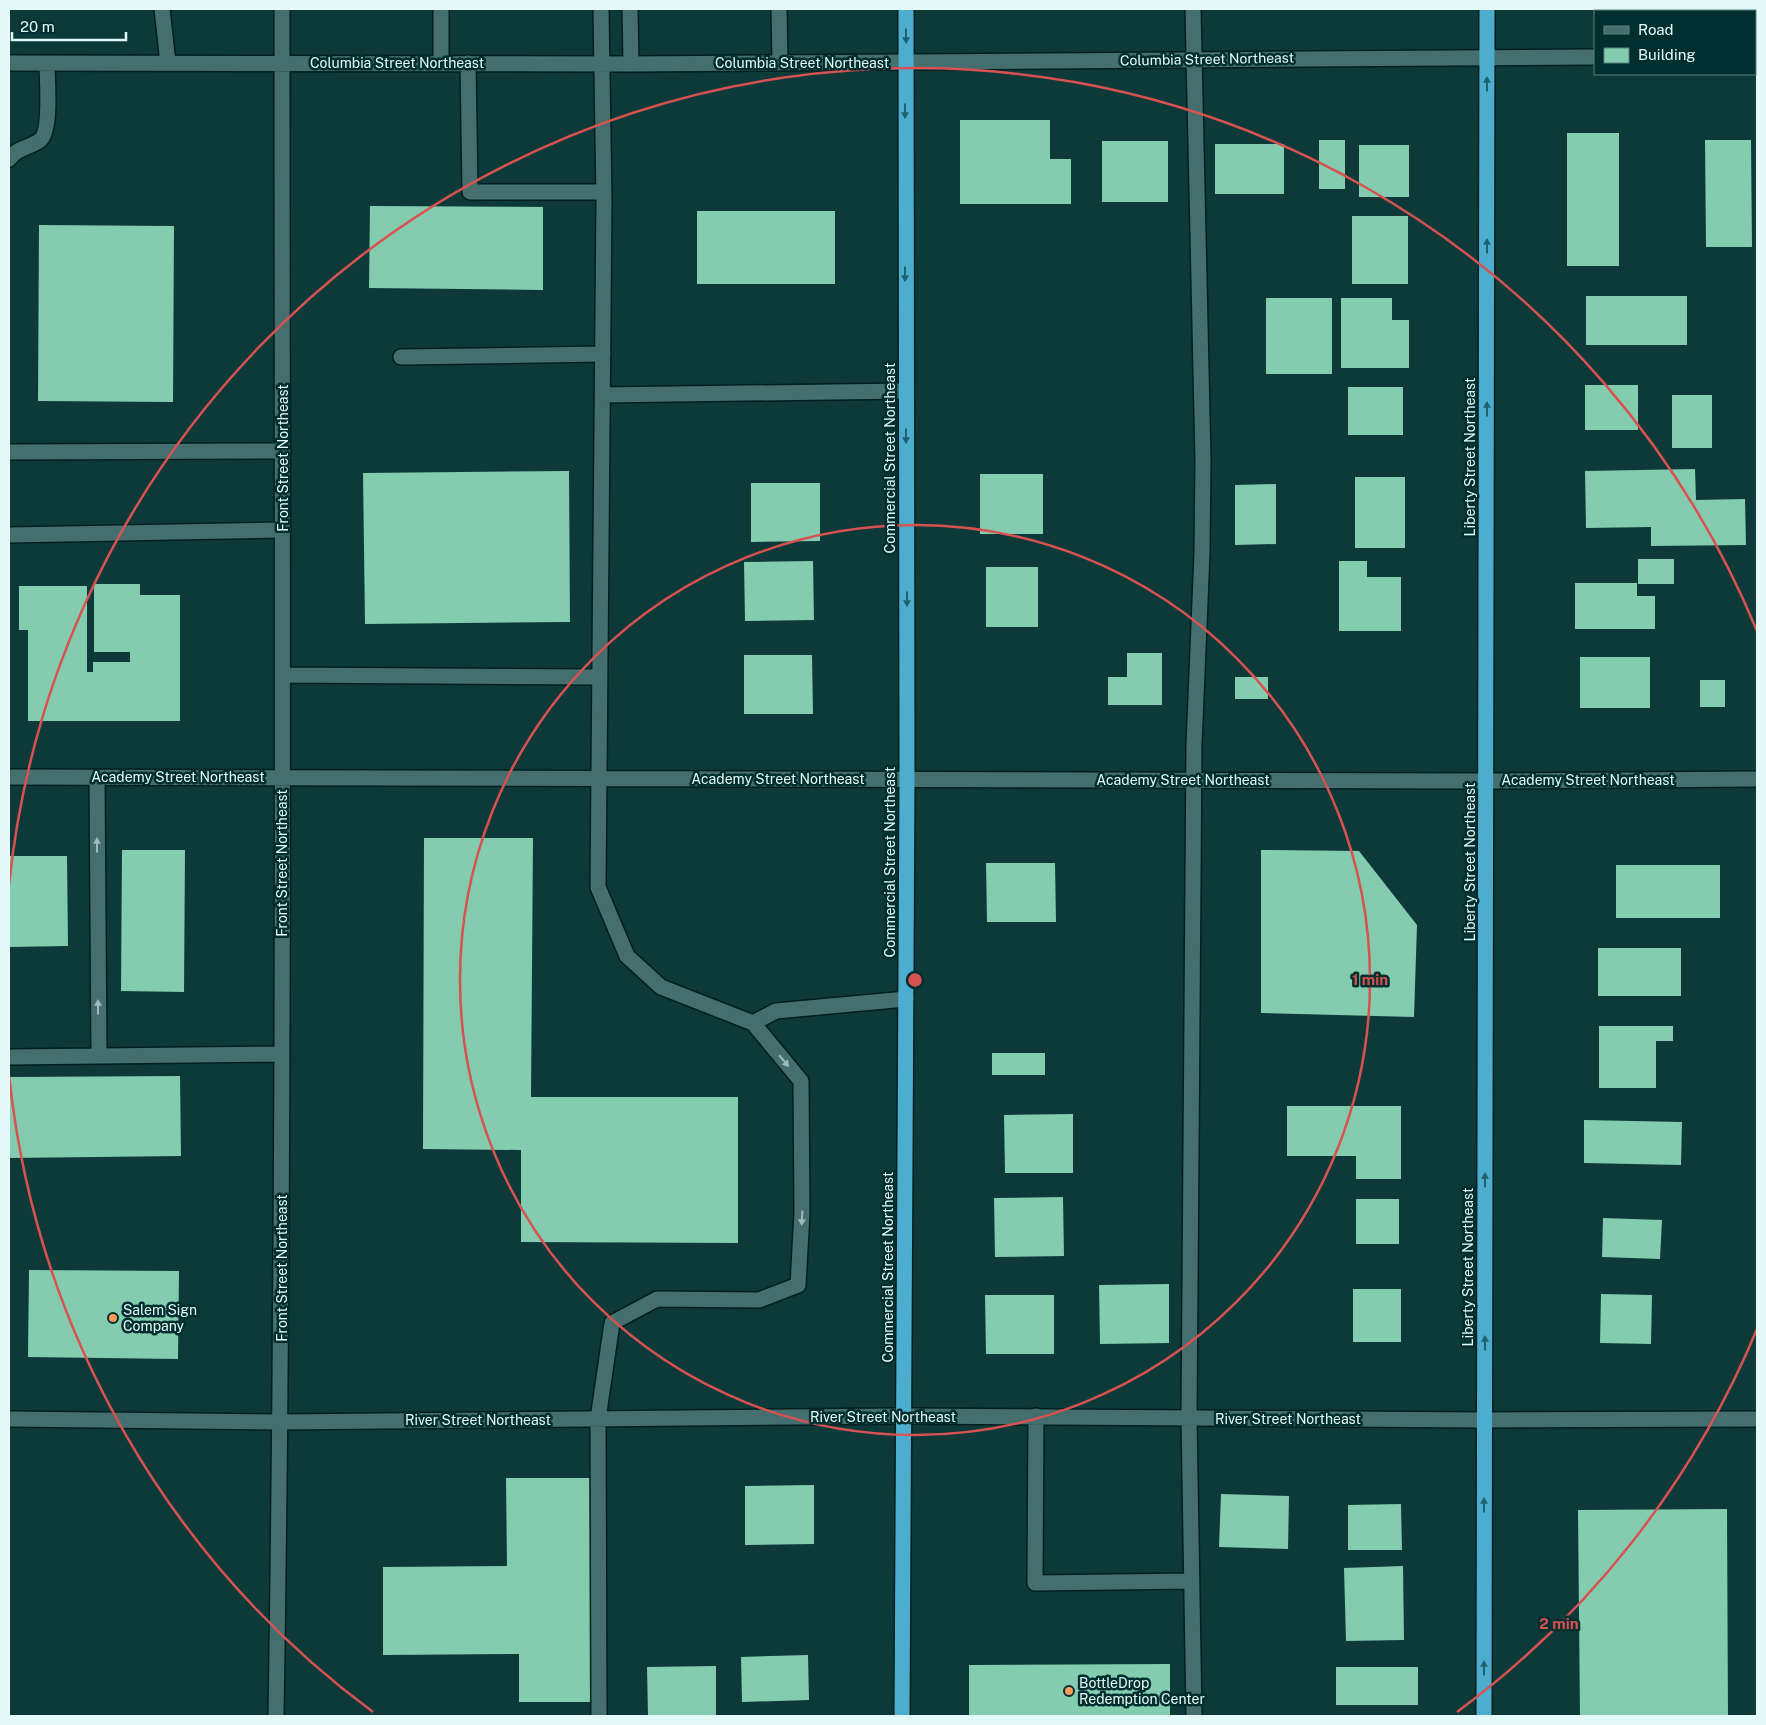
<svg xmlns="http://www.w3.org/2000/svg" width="1766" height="1725" font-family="'Public Sans',sans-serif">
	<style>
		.building { fill: #84ccaf }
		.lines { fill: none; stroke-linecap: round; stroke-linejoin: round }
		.minor-casing { stroke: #001f1f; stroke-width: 18 }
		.highway-casing { stroke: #001f1f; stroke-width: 18 }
		.minor { stroke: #456e6e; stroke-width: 15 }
		.highway { stroke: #4dadcf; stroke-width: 15 }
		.oneway { fill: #1f616f }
		.oneway2 { fill: #9cbbba }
		.ring { fill: none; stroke: #d95252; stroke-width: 2.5 }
		.poi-dot { fill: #ff9b59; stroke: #012f2f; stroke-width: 2 }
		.labels { text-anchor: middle; stroke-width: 5; stroke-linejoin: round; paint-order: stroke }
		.street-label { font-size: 14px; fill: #e4faf9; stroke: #012f2f }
		.poi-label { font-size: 14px; fill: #e4faf9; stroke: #012f2f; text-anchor: start }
		.centre { fill: #d95252; stroke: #012f2f; stroke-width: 2.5 }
		.ring-label { font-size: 15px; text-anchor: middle; font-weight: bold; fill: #d95252; stroke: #012f2f; stroke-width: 5; stroke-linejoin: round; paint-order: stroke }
	</style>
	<rect width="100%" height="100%" fill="#0e3939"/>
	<path class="building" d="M 960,120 L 1050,120 L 1050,159 L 1071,159 L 1071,204 L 960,204 Z
		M 1567,133 L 1619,133 L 1619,266 L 1567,266 Z
		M 1319,140 L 1345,140 L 1345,189 L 1319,189 Z
		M 1705,140 L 1751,140 L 1752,247 L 1706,247 Z
		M 1102,141 L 1168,141 L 1168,202 L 1102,202 Z
		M 1215,144 L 1284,144 L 1284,194 L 1215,194 Z
		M 1359,145 L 1409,145 L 1409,197 L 1359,197 Z
		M 370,206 L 543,207 L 543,290 L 369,288 Z
		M 697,211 L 835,211 L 835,284 L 697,284 Z
		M 1352,216 L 1408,216 L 1408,284 L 1352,284 Z
		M 39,225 L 174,226 L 173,402 L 38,401 Z
		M 1586,296 L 1687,296 L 1687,345 L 1586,345 Z
		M 1266,298 L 1332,298 L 1332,374 L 1266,374 Z
		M 1341,298 L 1392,298 L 1392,320 L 1409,320 L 1409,368 L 1341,368 Z
		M 1585,385 L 1638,385 L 1638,430 L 1585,430 Z
		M 1348,387 L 1403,387 L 1403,435 L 1348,435 Z
		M 1672,395 L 1712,395 L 1712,448 L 1672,448 Z
		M 1695,469 L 1696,500 L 1745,499 L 1746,545 L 1651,546 L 1651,527 L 1586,528 L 1585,471 Z
		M 569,471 L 570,622 L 365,624 L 363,473 Z
		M 980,474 L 1043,474 L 1043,534 L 980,534 Z
		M 1355,477 L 1405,477 L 1405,548 L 1355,548 Z
		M 751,483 L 820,483 L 820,541 L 751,542 Z
		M 1276,484 L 1276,544 L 1235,545 L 1235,485 Z
		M 1638,559 L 1674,559 L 1674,584 L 1638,584 Z
		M 813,561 L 814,620 L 745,621 L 744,562 Z
		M 1339,561 L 1367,561 L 1367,577 L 1401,577 L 1401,631 L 1339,631 Z
		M 986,567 L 1038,567 L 1038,627 L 986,627 Z
		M 1575,583 L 1637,583 L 1637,596 L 1655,596 L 1655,629 L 1575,629 Z
		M 94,584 L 140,584 L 140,595 L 180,595 L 180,721 L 28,721 L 28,630 L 19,630 L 19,586 L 87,586 L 87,672 L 93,672 L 93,662 L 130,662 L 130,652 L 94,652 Z
		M 1127,653 L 1162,653 L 1162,705 L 1108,705 L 1108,677 L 1127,677 Z
		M 744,655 L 812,655 L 813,714 L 744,714 Z
		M 1580,657 L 1650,657 L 1650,708 L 1580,708 Z
		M 1235,677 L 1268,677 L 1268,699 L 1235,699 Z
		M 1700,680 L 1725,680 L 1725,707 L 1700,707 Z
		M 424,838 L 533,838 L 531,1097 L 738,1097 L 738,1243 L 521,1242 L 521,1150 L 423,1149 Z
		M 122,850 L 185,850 L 184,992 L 121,991 Z
		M 1261,850 L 1359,851 L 1417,925 L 1414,1017 L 1261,1013 Z
		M 9,856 L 67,856 L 68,946 L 9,947 Z
		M 986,863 L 1055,863 L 1056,922 L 987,922 Z
		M 1616,865 L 1720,865 L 1720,918 L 1616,918 Z
		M 1598,948 L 1681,948 L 1681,996 L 1598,996 Z
		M 1599,1026 L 1673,1026 L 1673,1041 L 1656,1041 L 1656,1088 L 1599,1088 Z
		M 992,1053 L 1045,1053 L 1045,1075 L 992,1075 Z
		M 180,1076 L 181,1156 L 9,1158 L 9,1077 Z
		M 1287,1106 L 1401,1106 L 1401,1179 L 1356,1179 L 1356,1156 L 1287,1156 Z
		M 1073,1114 L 1073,1173 L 1005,1173 L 1004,1115 Z
		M 1584,1120 L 1682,1122 L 1681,1165 L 1584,1163 Z
		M 1063,1197 L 1064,1256 L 995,1257 L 994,1198 Z
		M 1356,1199 L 1399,1199 L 1399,1244 L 1356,1244 Z
		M 1603,1218 L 1662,1220 L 1660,1259 L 1602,1257 Z
		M 29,1270 L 179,1271 L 178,1359 L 28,1357 Z
		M 1169,1284 L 1169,1343 L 1100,1344 L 1099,1285 Z
		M 1353,1289 L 1401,1289 L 1401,1342 L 1353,1342 Z
		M 1601,1294 L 1652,1295 L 1651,1344 L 1600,1343 Z
		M 985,1295 L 1054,1295 L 1054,1354 L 986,1354 Z
		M 506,1478 L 591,1478 L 593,1702 L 519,1702 L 519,1654 L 383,1655 L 383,1567 L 507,1566 Z
		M 814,1485 L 814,1544 L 745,1545 L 745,1486 Z
		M 1221,1494 L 1289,1496 L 1288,1549 L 1219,1547 Z
		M 1401,1504 L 1402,1550 L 1348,1550 L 1348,1505 Z
		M 1727,1509 L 1728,1716 L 1580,1716 L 1578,1510 Z
		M 1403,1566 L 1404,1640 L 1346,1641 L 1344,1568 Z
		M 808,1655 L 809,1700 L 742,1702 L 741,1657 Z
		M 1170,1664 L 1170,1716 L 969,1716 L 969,1665 Z
		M 716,1666 L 716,1716 L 648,1716 L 647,1667 Z
		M 1336,1667 L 1418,1667 L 1418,1705 L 1336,1705 Z"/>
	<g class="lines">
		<g class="minor-casing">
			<path id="minor" d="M 162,9 L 168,63
				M 630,9 L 631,64
				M 779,9 L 780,63
				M 1193,9 L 1203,460 L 1202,553 L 1194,745 L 1189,1418 L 1194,1716
				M 1755,56 L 1757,56
				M 9,63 L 631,64 L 1595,57
				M 441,63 L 441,9
				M 468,63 L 470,192 L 604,192
				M 9,159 C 17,148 28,148 39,141 C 52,133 47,80 47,64
				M 401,357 L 603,354
				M 602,395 L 906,391
				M 9,452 L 283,451
				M 9,535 L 283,530
				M 283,675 L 599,677
				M 9,777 L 1486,781 L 1757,779
				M 97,777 L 99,1056
				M 753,1023 L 776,1011 L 906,999
				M 9,1057 L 282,1054
				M 1036,1416 L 1035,1583 L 1191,1581
				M 9,1419 L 281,1422 L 904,1416 L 1484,1420 L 1757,1419
				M 276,1716 C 285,1147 282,578 282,9
				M 599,1716 L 598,1419 L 612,1323 L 657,1299 L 759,1300 L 798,1285 L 802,1213 L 801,1081 L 753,1023 L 661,987 L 627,956 L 598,887 L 604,199 L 601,9"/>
		</g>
		<g class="highway-casing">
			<path id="highway" d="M 902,1716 L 907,779 L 906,9
				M 1484,1716 L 1487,9"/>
		</g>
		<use href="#minor" class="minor"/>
		<use href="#highway" class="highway"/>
	</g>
	<defs><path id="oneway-solid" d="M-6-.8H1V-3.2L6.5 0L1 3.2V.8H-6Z" transform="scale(1.25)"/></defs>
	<g class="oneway">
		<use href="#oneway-solid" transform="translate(906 36) rotate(89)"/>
		<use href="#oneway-solid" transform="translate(1487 84) rotate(-90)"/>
		<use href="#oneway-solid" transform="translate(905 111) rotate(90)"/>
		<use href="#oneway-solid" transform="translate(1487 246) rotate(-90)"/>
		<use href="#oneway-solid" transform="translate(905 274) rotate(90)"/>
		<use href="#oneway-solid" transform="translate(1487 409) rotate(-90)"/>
		<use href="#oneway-solid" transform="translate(906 436) rotate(90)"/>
		<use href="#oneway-solid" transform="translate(907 599) rotate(90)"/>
		<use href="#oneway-solid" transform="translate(1485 1180) rotate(-90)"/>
		<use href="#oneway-solid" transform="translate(1485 1343) rotate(-90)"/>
		<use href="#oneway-solid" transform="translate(1484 1505) rotate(-90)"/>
		<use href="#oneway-solid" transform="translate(1484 1668) rotate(-90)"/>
	</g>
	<g class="oneway2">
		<use href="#oneway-solid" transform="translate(97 845) rotate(-90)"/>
		<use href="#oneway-solid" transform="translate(98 1007) rotate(-90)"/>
		<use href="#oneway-solid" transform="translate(784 1061) rotate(50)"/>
		<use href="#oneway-solid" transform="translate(802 1218) rotate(93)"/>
	</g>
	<g class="ring">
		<circle cx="915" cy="980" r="455"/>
		<path d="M1757 1329A911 911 0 0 1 1457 1712M373 1712A911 911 0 0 1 9 1075M9 885A911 911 0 0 1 1757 631"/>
	</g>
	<g class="poi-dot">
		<circle cx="113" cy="1318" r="5"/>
		<circle cx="1069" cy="1691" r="5"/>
	</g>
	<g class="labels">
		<g class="street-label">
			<text transform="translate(1207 59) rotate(-1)" y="5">Columbia Street Northeast</text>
			<text x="397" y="68">Columbia Street Northeast</text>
			<text x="802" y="68">Columbia Street Northeast</text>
			<text transform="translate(1470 457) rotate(-90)" y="5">Liberty Street Northeast</text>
			<text transform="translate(283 458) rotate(-90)" y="5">Front Street Northeast</text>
			<text transform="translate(890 458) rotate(-90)" y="5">Commercial Street Northeast</text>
			<text x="178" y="782">Academy Street Northeast</text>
			<text x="778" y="784">Academy Street Northeast</text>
			<text x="1183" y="785">Academy Street Northeast</text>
			<text x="1588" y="785">Academy Street Northeast</text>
			<text transform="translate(890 862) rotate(-90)" y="5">Commercial Street Northeast</text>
			<text transform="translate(1470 862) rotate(-90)" y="5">Liberty Street Northeast</text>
			<text transform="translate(282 863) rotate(-90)" y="5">Front Street Northeast</text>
			<text transform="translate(888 1267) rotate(-90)" y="5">Commercial Street Northeast</text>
			<text transform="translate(1468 1267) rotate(-90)" y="5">Liberty Street Northeast</text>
			<text transform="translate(282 1268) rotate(-90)" y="5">Front Street Northeast</text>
			<text x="883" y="1422">River Street Northeast</text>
			<text x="1288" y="1424">River Street Northeast</text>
			<text x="478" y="1425">River Street Northeast</text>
		</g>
		<g class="poi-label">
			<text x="123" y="1315">Salem Sign<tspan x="123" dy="16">Company</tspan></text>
			<text x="1079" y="1688">BottleDrop<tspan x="1079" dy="16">Redemption Center</tspan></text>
		</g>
	</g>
	<circle cx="915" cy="980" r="8" class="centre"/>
	<g class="ring-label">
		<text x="1370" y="985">1 min</text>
		<text x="1559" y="1629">2 min</text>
	</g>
	<rect width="1766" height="1725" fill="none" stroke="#e4faf9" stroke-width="20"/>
	<rect x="1594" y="10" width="162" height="65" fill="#012f2f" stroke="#5c8080"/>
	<rect x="1604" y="26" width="25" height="8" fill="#456e6e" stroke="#5c8080"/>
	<text x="1638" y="35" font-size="15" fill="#e4faf9">Road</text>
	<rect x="1604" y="48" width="25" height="15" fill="#84ccaf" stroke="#5c8080"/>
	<text x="1638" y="60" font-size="15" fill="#e4faf9">Building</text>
	<path d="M12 32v8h114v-8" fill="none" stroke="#e4faf9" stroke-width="2.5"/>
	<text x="20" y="32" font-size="15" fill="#e4faf9" stroke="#012f2f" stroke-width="4" paint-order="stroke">20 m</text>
</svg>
